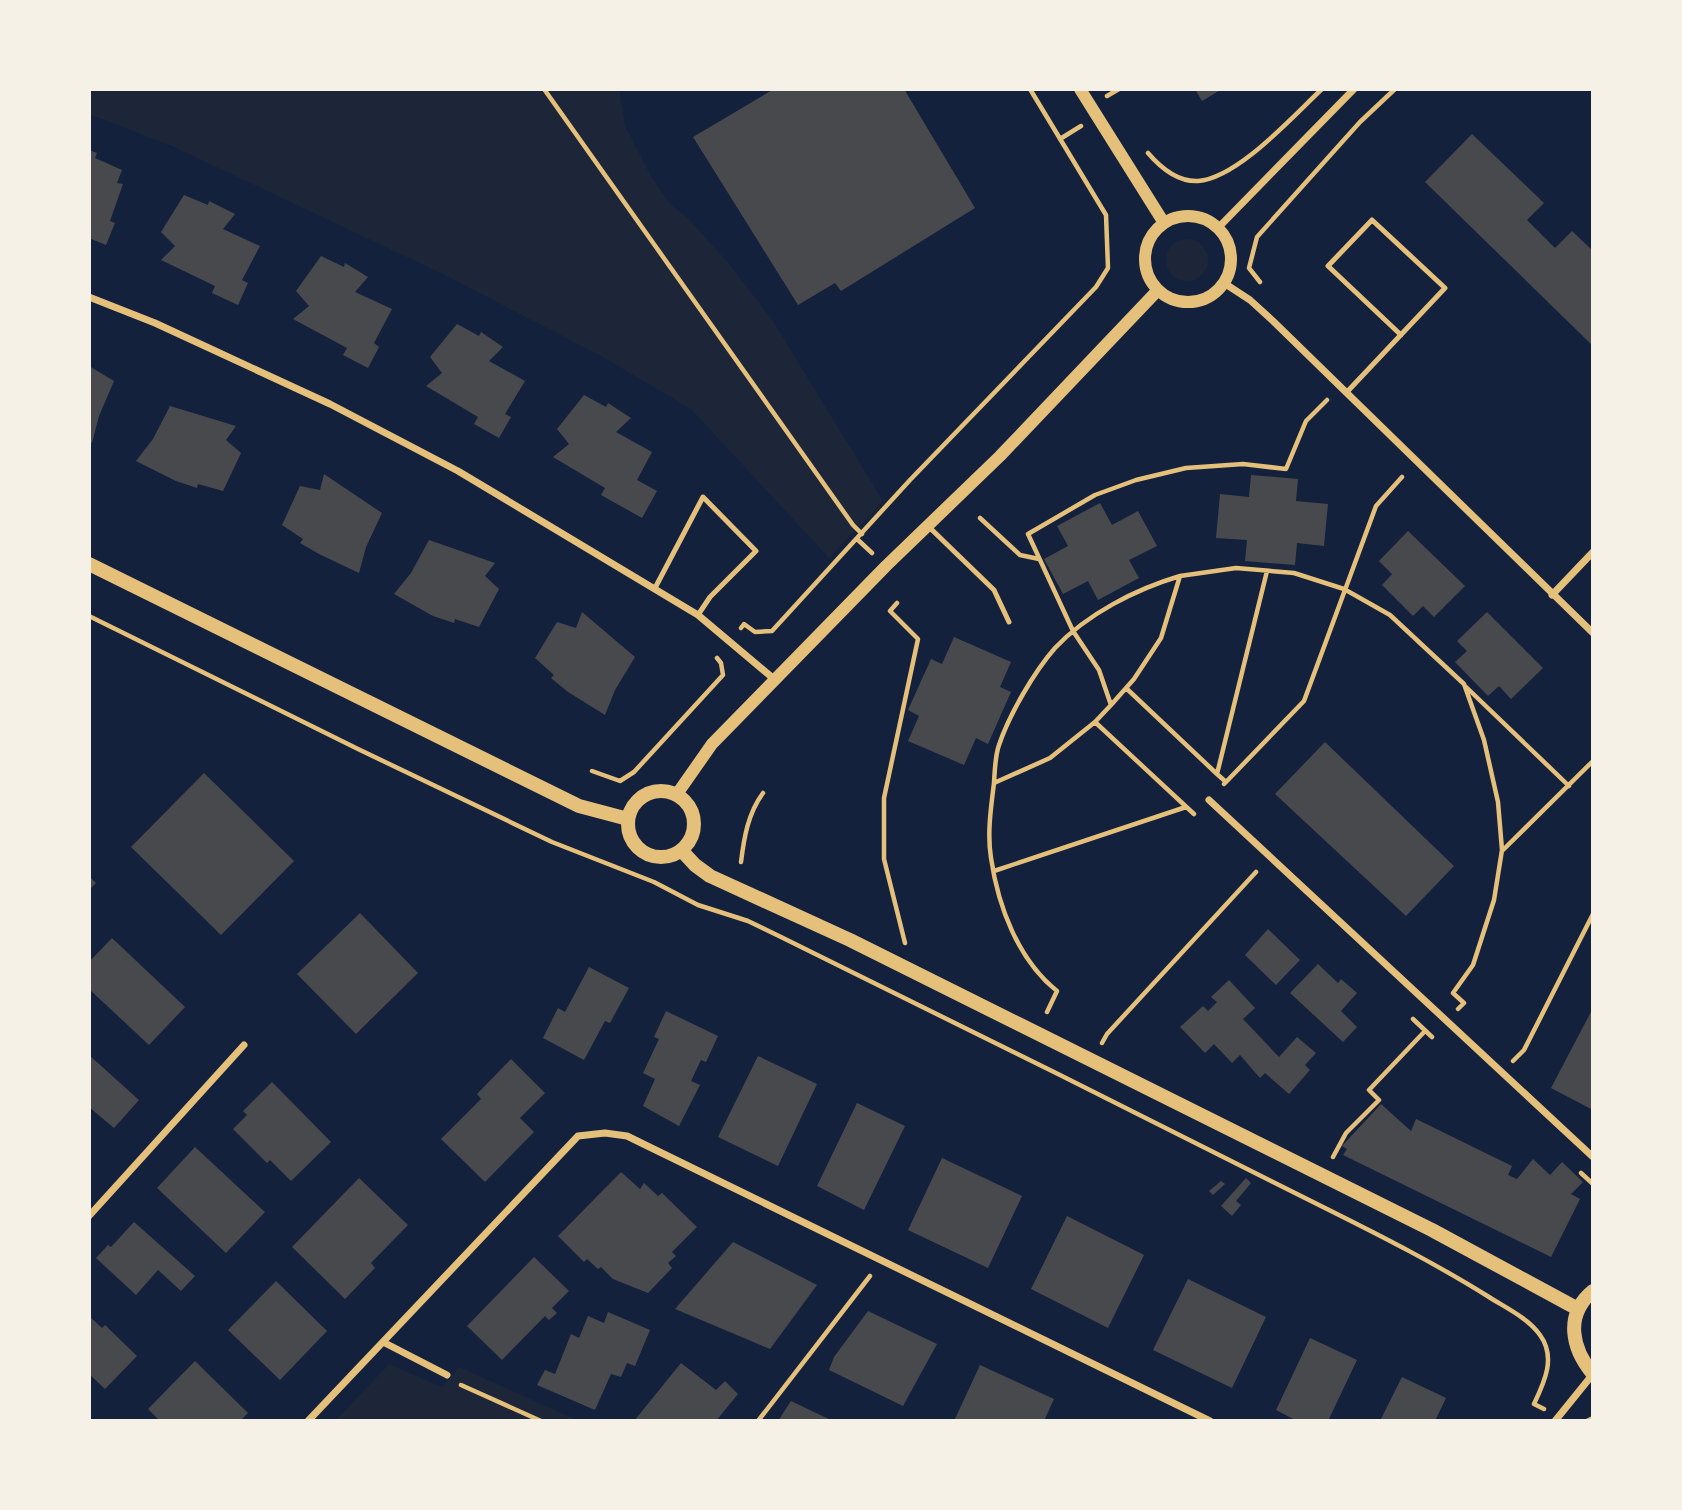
<svg xmlns="http://www.w3.org/2000/svg" width="1682" height="1510" font-family="'Varela Round',sans-serif">
	<style>
		.green { fill: #1d2539 }
		.building { fill: #48494c }
		.lines { fill: none; stroke-linecap: round; stroke-linejoin: round }
		.path { stroke: #e5c07b; stroke-width: 4.5 }
		.service { stroke: #e5c07b; stroke-width: 5 }
		.minor { stroke: #e5c07b; stroke-width: 7 }
		.tertiary { stroke: #e5c07b; stroke-width: 12 }
		.secondary { stroke: #e5c07b; stroke-width: 14 }
	</style>
	<rect width="100%" height="100%" fill="#14213d"/>
	<path class="green" d="M 89,89 L 622,89 L 620,94 L 625,126 L 652,178 L 670,204 L 688,218 L 729,264 L 773,321 L 883,501 L 829,558 L 691,409 L 601,356 L 447,276 L 172,146 L 89,114 Z
		M1166 260a21 21 0 1 1 42 0a21 21 0 1 1-42 0Z
		M 389,1364 L 442,1387 L 459,1367 L 579,1421 L 335,1421 Z"/>
	<path class="building" d="M 774,89 L 904,89 L 975,208 L 841,291 L 835,283 L 798,305 L 693,137 Z
		M 1195,89 L 1222,89 L 1202,101 Z
		M 1472,134 L 1544,203 L 1527,220 L 1555,248 L 1572,231 L 1593,251 L 1593,346 L 1425,182 Z
		M 89,150 L 97,153 L 95,158 L 122,170 L 117,183 L 123,184 L 110,221 L 115,223 L 106,245 L 89,238 Z
		M 184,195 L 208,205 L 209,201 L 235,214 L 223,229 L 260,246 L 242,280 L 248,283 L 238,305 L 212,293 L 215,286 L 161,260 L 175,246 L 161,232 Z
		M 321,256 L 344,267 L 345,263 L 368,277 L 355,292 L 392,309 L 374,343 L 379,347 L 368,368 L 343,355 L 347,348 L 293,319 L 309,306 L 296,291 Z
		M 457,324 L 479,336 L 481,332 L 503,347 L 489,361 L 525,381 L 505,414 L 511,417 L 499,438 L 474,424 L 478,417 L 426,386 L 442,373 L 430,357 Z
		M 89,366 L 114,381 L 99,416 L 92,443 L 89,441 Z
		M 584,395 L 606,407 L 608,403 L 631,418 L 616,432 L 652,452 L 637,480 L 657,491 L 642,518 L 601,495 L 605,488 L 553,457 L 569,444 L 557,429 Z
		M 170,406 L 236,426 L 226,440 L 241,453 L 223,491 L 198,484 L 197,488 L 176,481 L 136,461 L 153,439 Z
		M 324,474 L 382,513 L 366,547 L 359,573 L 319,554 L 300,543 L 303,539 L 282,525 L 300,486 L 320,490 Z
		M 1251,475 L 1298,479 L 1296,501 L 1328,504 L 1324,546 L 1297,543 L 1295,565 L 1245,561 L 1247,540 L 1216,538 L 1220,494 L 1249,497 Z
		M 1100,503 L 1112,525 L 1138,511 L 1157,546 L 1129,560 L 1139,578 L 1098,600 L 1088,581 L 1063,594 L 1044,559 L 1068,546 L 1057,526 Z
		M 1408,531 L 1465,586 L 1434,617 L 1423,606 L 1413,616 L 1382,585 L 1392,574 L 1379,561 Z
		M 429,540 L 495,563 L 485,576 L 499,589 L 479,627 L 455,619 L 454,623 L 433,616 L 394,594 L 411,573 Z
		M 582,612 L 635,657 L 615,690 L 605,715 L 568,692 L 551,678 L 554,675 L 535,658 L 557,622 L 576,628 Z
		M 1487,612 L 1543,668 L 1511,699 L 1499,686 L 1488,696 L 1455,662 L 1467,651 L 1457,641 Z
		M 954,637 L 1011,662 L 1000,687 L 1011,692 L 988,744 L 976,738 L 964,765 L 908,741 L 919,716 L 908,710 L 931,659 L 942,664 Z
		M 1325,742 L 1454,866 L 1406,916 L 1275,794 Z
		M 204,773 L 294,861 L 221,935 L 131,847 Z
		M 89,876 L 96,883 L 89,890 Z
		M 360,913 L 418,973 L 356,1034 L 297,974 Z
		M 1268,929 L 1300,960 L 1276,985 L 1245,955 Z
		M 112,938 L 185,1007 L 149,1045 L 89,989 L 89,962 Z
		M 1318,964 L 1338,983 L 1341,979 L 1357,993 L 1341,1011 L 1357,1027 L 1343,1042 L 1290,993 Z
		M 589,967 L 629,988 L 610,1023 L 605,1021 L 584,1060 L 543,1038 L 558,1008 L 565,1012 Z
		M 1229,980 L 1255,1008 L 1243,1019 L 1279,1057 L 1297,1037 L 1316,1053 L 1305,1065 L 1310,1070 L 1289,1094 L 1265,1073 L 1260,1078 L 1240,1055 L 1232,1063 L 1214,1044 L 1205,1053 L 1180,1027 L 1203,1006 L 1208,1011 L 1217,1002 L 1211,997 Z
		M 1593,1008 L 1593,1110 L 1551,1088 Z
		M 666,1011 L 718,1036 L 706,1062 L 701,1060 L 691,1081 L 700,1085 L 679,1126 L 643,1106 L 655,1079 L 643,1073 L 659,1039 L 654,1037 Z
		M 89,1055 L 139,1100 L 114,1128 L 89,1107 Z
		M 758,1056 L 817,1084 L 778,1166 L 718,1137 Z
		M 511,1059 L 545,1093 L 520,1118 L 534,1132 L 485,1182 L 441,1139 L 481,1099 L 477,1094 Z
		M 272,1082 L 331,1142 L 291,1181 L 270,1160 L 267,1163 L 233,1129 L 247,1115 L 243,1111 Z
		M 857,1103 L 905,1126 L 864,1210 L 817,1186 Z
		M 1381,1104 L 1411,1131 L 1416,1119 L 1512,1166 L 1508,1175 L 1517,1179 L 1533,1159 L 1550,1175 L 1562,1162 L 1583,1182 L 1571,1194 L 1580,1199 L 1551,1257 L 1343,1155 L 1347,1149 L 1342,1146 Z
		M 195,1147 L 265,1212 L 226,1253 L 157,1188 Z
		M 942,1158 L 1022,1196 L 988,1268 L 908,1230 Z
		M 621,1172 L 640,1189 L 644,1183 L 658,1196 L 662,1193 L 697,1227 L 672,1252 L 676,1256 L 668,1263 L 672,1268 L 648,1293 L 613,1279 L 601,1267 L 598,1269 L 587,1259 L 584,1262 L 558,1236 Z
		M 359,1178 L 408,1225 L 371,1263 L 375,1268 L 345,1299 L 292,1247 Z
		M 1246,1178 L 1251,1183 L 1236,1201 L 1241,1205 L 1232,1216 L 1221,1206 Z
		M 1221,1181 L 1225,1184 L 1213,1195 L 1209,1191 Z
		M 1067,1216 L 1144,1255 L 1108,1328 L 1031,1289 Z
		M 134,1222 L 195,1276 L 181,1291 L 158,1270 L 136,1295 L 96,1258 L 108,1245 L 111,1247 Z
		M 733,1242 L 817,1285 L 770,1349 L 675,1309 Z
		M 534,1257 L 569,1291 L 552,1308 L 557,1313 L 549,1320 L 545,1316 L 502,1360 L 467,1326 Z
		M 1188,1279 L 1266,1317 L 1232,1388 L 1153,1350 Z
		M 276,1281 L 327,1331 L 280,1380 L 228,1330 Z
		M 868,1311 L 937,1344 L 903,1406 L 829,1370 L 834,1357 Z
		M 608,1312 L 650,1330 L 635,1366 L 627,1363 L 621,1377 L 611,1374 L 595,1410 L 537,1385 L 545,1370 L 555,1374 L 571,1334 L 579,1338 L 588,1316 L 604,1323 Z
		M 89,1316 L 102,1328 L 105,1325 L 137,1356 L 105,1389 L 89,1374 Z
		M 1310,1338 L 1357,1360 L 1328,1421 L 1297,1421 L 1276,1410 Z
		M 195,1361 L 248,1413 L 240,1421 L 160,1421 L 148,1409 Z
		M 681,1363 L 716,1390 L 725,1381 L 738,1394 L 716,1421 L 634,1421 Z
		M 980,1365 L 1054,1399 L 1044,1421 L 954,1421 Z
		M 1402,1377 L 1446,1398 L 1435,1421 L 1380,1421 Z
		M 791,1401 L 833,1421 L 778,1421 Z"/>
	<g class="lines">
		<path class="path" d="M 544,89 L 853,525 L 862,534
			M 1107,96 L 1119,89
			M 1060,139 L 1081,126
			M 1148,153 C 1160,167 1178,182 1198,181 C 1238,178 1293,116 1322,89
			M 1260,282 L 1249,268 L 1257,237 L 1360,122 L 1395,89
			M 980,518 L 1020,555 L 1039,559
			M 857,539 L 872,553
			M 897,603 L 890,611 L 918,639 L 884,798 L 884,859 L 905,943
			M 89,616 L 358,749 L 552,842 L 654,882 L 698,905 L 748,921 L 781,937 C 965,1028 1148,1118 1331,1211 C 1385,1238 1438,1265 1489,1297 C 1506,1308 1528,1318 1540,1335 C 1556,1357 1545,1381 1534,1404 L 1544,1409
			M 741,628 L 744,624 L 755,632 L 772,631 L 910,480 L 1096,287 L 1108,268 L 1106,215 L 1030,89
			M 1466,687 L 1569,786
			M 1126,688 L 1217,774 L 1226,782 L 1224,784
			M 1111,705 L 1099,670 L 1073,631 L 1028,534 L 1095,495 L 1136,480 L 1186,468 L 1243,464 L 1286,469 L 1306,421 L 1327,400
			M 1095,722 L 1194,814
			M 592,771 L 620,781 L 634,772 L 723,675 L 721,663 L 717,658
			M 1217,774 L 1267,571
			M 994,782 C 995,770 995,756 999,745 C 1009,715 1034,672 1055,648 C 1087,614 1136,589 1180,576
			M 1226,782 L 1304,701 L 1376,506 L 1402,477
			M 1503,850 L 1593,761
			M 741,862 C 744,838 748,813 763,793
			M 994,871 L 1186,807
			M 1047,1012 L 1057,991 C 1018,960 998,906 991,858 C 987,834 991,807 994,783 L 1050,758 L 1095,722 L 1111,705 L 1134,679 L 1161,638 L 1180,576 L 1236,568 L 1294,573 L 1344,589 L 1390,615 L 1464,684 L 1484,740 L 1498,802 L 1502,850 L 1494,900 L 1473,965 L 1453,993 L 1464,1003 L 1458,1009
			M 1413,1019 L 1432,1037
			M 1102,1043 L 1107,1034 L 1256,872
			M 1513,1061 L 1524,1050 L 1593,914
			M 1333,1157 L 1346,1133 L 1379,1100 L 1369,1090 L 1425,1031
			M 1581,1173 L 1593,1184
			M 461,1385 L 541,1421
			M 758,1421 L 870,1276
			M 1587,1421 L 1593,1418"/>
		<path class="service" d="M 1346,393 C 1379,358 1412,323 1445,288 L 1372,220 L 1328,266 L 1401,335
			M 929,527 L 994,590 L 1009,622
			M 655,588 L 703,497 L 756,551 L 710,597 L 698,615"/>
		<path class="minor" d="M 1218,228 L 1354,89
			M 1224,283 L 1250,300 L 1273,321 L 1593,633
			M 89,297 L 155,323 L 330,404 L 458,471 L 698,615 L 774,679
			M 1552,595 L 1593,552
			M 1209,800 L 1593,1157
			M 89,1216 L 244,1045
			M 383,1342 L 447,1375
			M 308,1421 L 578,1136 L 605,1133 L 627,1136 L 1210,1421
			M 1555,1421 L 1593,1374"/>
		<path class="tertiary" d="M 1080,89 L 1164,223
			M1145 259a43 43 0 1 1 86 0a43 43 0 1 1-86 0Z
			M 677,794 L 712,744 L 886,566 L 1000,456 L 1158,290"/>
		<path class="secondary" d="M 89,564 L 579,806 L 628,819
			M628 824a33 33 0 1 1 66 0a33 33 0 1 1-66 0Z
			M 682,851 L 695,865 L 710,876 L 850,940 L 1432,1230 L 1578,1309
			M 1593,1291 C 1564,1315 1572,1349 1593,1374"/>
	</g>
	<rect width="1682" height="1510" fill="none" stroke="#f6f1e7" stroke-width="182"/>
</svg>
